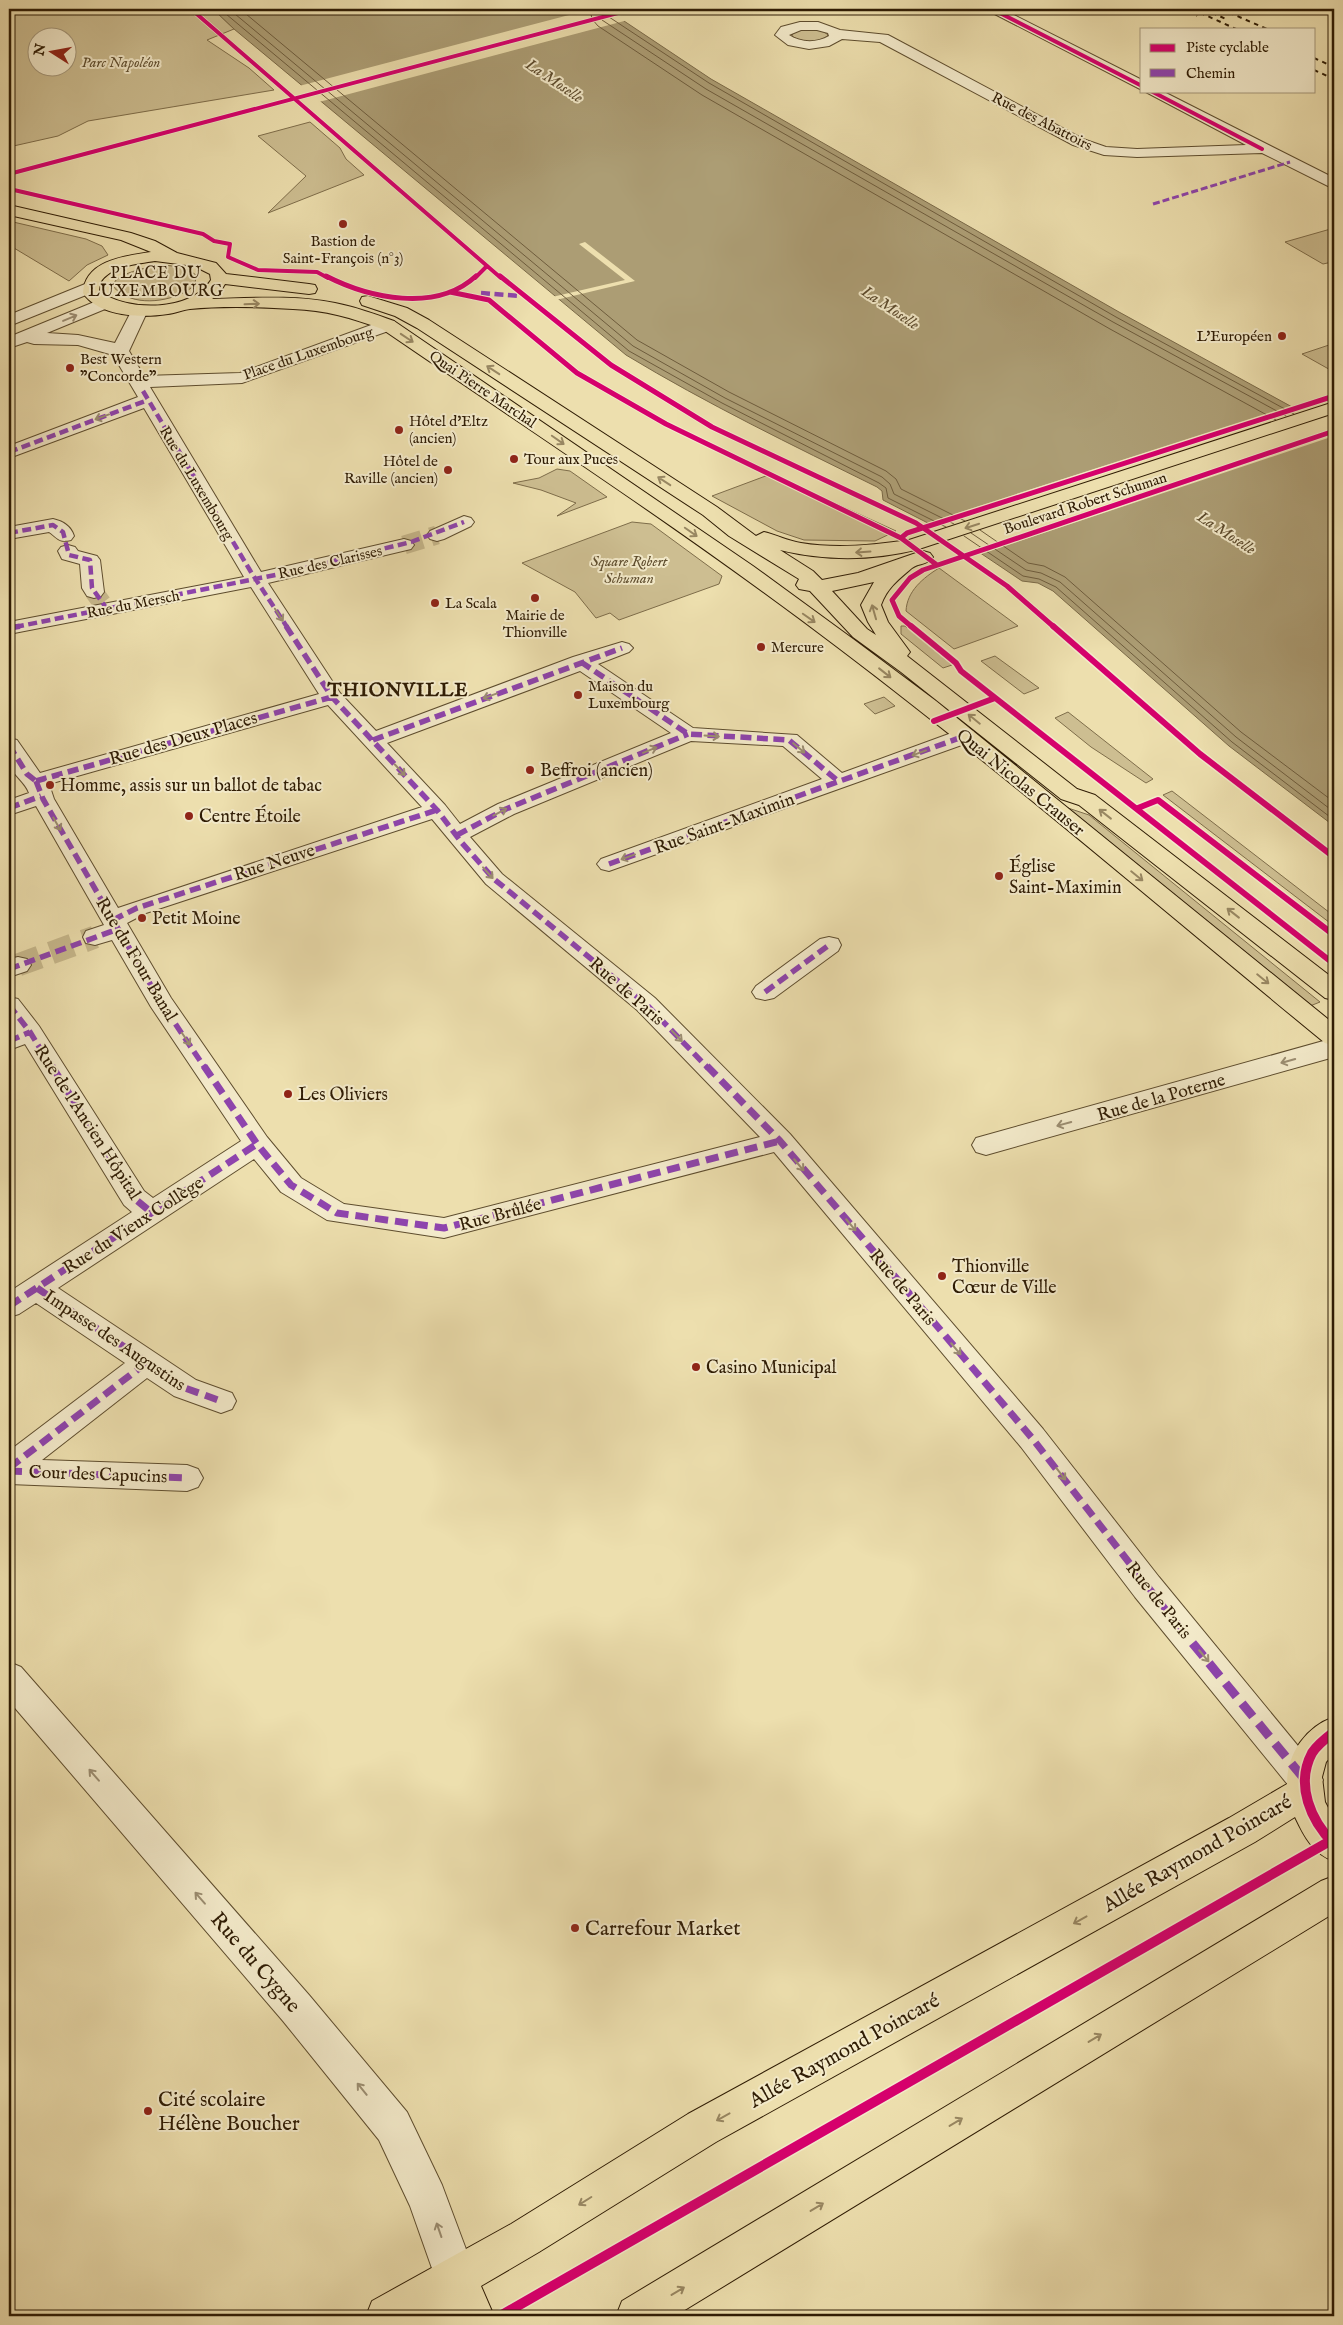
<svg xmlns="http://www.w3.org/2000/svg" width="1343" height="2325" font-family="'IM FELL English',serif">
	<style>
		.green { fill: #cdbe91; stroke: #7e6d4a; fill-rule: evenodd }
		.water { fill: #ac9d74; stroke: #7a6947 }
		.pier { fill: #eddfae }
		.lines { fill: none; stroke-linecap: round; stroke-linejoin: round }
		.shore { stroke: #6e5c3c; stroke-width: 1 }
		.minor-tunnel-far1 { stroke: #c7b88c; stroke-width: 19; stroke-dasharray: 19 9; stroke-linecap: butt }
		.minor-tunnel { stroke: #c7b88c; stroke-width: 23; stroke-dasharray: 23 12; stroke-linecap: butt }
		.minor-casing { stroke: #5e4d2e; stroke-width: 2 }
		.major-casing { stroke: #2f1c04; stroke-width: 2 }
		.minor { fill: #f3eaca; fill-rule: evenodd }
		.major { fill: #eddfae; fill-rule: evenodd }
		.rail { stroke: #2f1c04; stroke-width: 2; stroke-dasharray: 4.5 4.5; stroke-linecap: butt }
		.quiet-far4 { stroke: #8e44ad; stroke-width: 3; stroke-dasharray: 7 3; stroke-linecap: butt }
		.quiet-far3 { stroke: #8e44ad; stroke-width: 4.5; stroke-dasharray: 9 4.5; stroke-linecap: butt }
		.quiet-far2 { stroke: #8e44ad; stroke-width: 5.5; stroke-dasharray: 11 5.5; stroke-linecap: butt }
		.quiet-far1 { stroke: #8e44ad; stroke-width: 7; stroke-dasharray: 13 7; stroke-linecap: butt }
		.quiet { stroke: #8e44ad; stroke-width: 9; stroke-dasharray: 17 9; stroke-linecap: butt }
		.cycleway-far3-casing { stroke: #f3eaca; stroke-width: 5.5 }
		.cycleway-far2-casing { stroke: #f3eaca; stroke-width: 7 }
		.cycleway-far1-casing { stroke: #f3eaca; stroke-width: 9 }
		.cycleway-casing { stroke: #f3eaca; stroke-width: 13 }
		.cycleway-far3 { stroke: #d6006c; stroke-width: 4 }
		.cycleway-far2 { stroke: #d6006c; stroke-width: 5 }
		.cycleway-far1 { stroke: #d6006c; stroke-width: 6 }
		.cycleway { stroke: #d6006c; stroke-width: 10 }
		.oneway { stroke: #988762 }
		.oneway2 { stroke: #9b8d71 }
		.poi-dot { fill: #8f2418; stroke: #f3eaca; stroke-width: 2 }
		.labels { text-anchor: middle; stroke-width: 4; stroke-linejoin: round; paint-order: stroke }
		.far-park-label { font-size: 15px; font-style: italic; fill: #5e4d2e; stroke: #f3eaca }
		.far-street-label { font-size: 15px; fill: #2f1c04; stroke: #f3eaca }
		.far-poi-label { font-size: 15px; fill: #2f1c04; stroke: #f3eaca; text-anchor: start }
		.far-water-label { font-size: 16px; font-style: italic; fill: #5b492b; stroke: #f3eaca }
		.far-neighbourhood-label { font-size: 16px; letter-spacing: 1px; fill: #2f1c04; stroke: #f3eaca }
		.street-label { font-size: 18px; fill: #2f1c04; stroke: #f3eaca }
		.poi-label { font-size: 18px; fill: #2f1c04; stroke: #f3eaca; text-anchor: start }
		.far-district-label { font-size: 19px; font-weight: bold; letter-spacing: 1px; fill: #2f1c04; stroke: #f3eaca }
		.near-street-label { font-size: 21px; fill: #2f1c04; stroke: #f3eaca }
		.near-poi-label { font-size: 21px; fill: #2f1c04; stroke: #f3eaca; text-anchor: start }
	</style>
	<rect width="100%" height="100%" fill="#eddfae"/>
	<filter id="stains"><feTurbulence type="fractalNoise" baseFrequency=".004" numOctaves="4"/><feColorMatrix values="0 0 0 0 .2 0 0 0 0 .09 0 0 0 0 .02 0 0 0 .5 -.17"/></filter>
	<radialGradient id="worn" r=".72"><stop offset=".6" stop-color="#630" stop-opacity="0"/><stop offset="1" stop-color="#630" stop-opacity=".3"/></radialGradient>
	<path class="green" d="M 9,9 L 213,9 L 234,29 L 207,40 L 249,68 L 274,90 L 88,121 L 58,136 L 9,147 ZM 38,38 L 68,38 L 68,68 L 38,68 Z
		M 807,29 L 823,31 L 828,35 C 820,44 801,43 792,36 L 793,32 Z
		M 310,122 L 340,148 L 346,159 L 364,175 L 268,213 L 306,176 L 258,136 Z
		M 9,221 L 86,239 L 102,246 L 108,255 L 87,265 L 69,281 L 9,245 Z
		M 1334,228 L 1332,262 L 1323,264 L 1285,242 Z
		M 162,265 C 175,266 186,267 196,275 L 195,285 C 178,300 143,307 122,294 C 92,277 153,266 162,265 Z
		M 1332,344 L 1334,346 L 1334,372 L 1302,354 Z
		M 557,469 L 570,471 L 607,497 L 557,516 L 576,503 L 541,490 L 513,483 L 539,478 Z
		M 771,474 L 896,531 L 875,541 L 804,540 L 777,531 L 712,496 Z
		M 632,522 L 651,524 L 722,576 L 719,584 L 619,620 L 610,613 L 596,618 L 575,592 L 522,563 Z
		M 939,568 L 1018,626 L 954,649 L 906,611 C 907,591 923,578 939,568 Z
		M 901,626 L 905,626 L 952,665 L 943,668 L 901,634 Z
		M 995,656 L 1039,688 L 1024,694 L 981,661 Z
		M 884,697 L 895,706 L 875,714 L 864,704 Z
		M 1068,712 L 1153,779 L 1146,783 L 1091,747 L 1055,718 Z
		M 1172,791 L 1334,916 L 1334,926 L 1163,795 Z
		M 1068,808 L 1089,815 L 1320,1002 L 1310,1006 Z"/>
	<path class="water" d="M 213,9 L 606,9 L 711,79 L 1119,312 L 1334,430 L 1334,826 L 1229,746 L 1053,591 L 1038,583 L 1022,581 L 961,540 L 883,500 L 882,491 L 877,487 C 792,445 707,404 626,355 L 234,29 Z"/>
	<path class="pier" d="M 592,9 L 610,9 L 628,20 L 319,102 L 299,86 Z
		M 585,242 L 635,281 L 556,300 L 552,297 L 625,280 L 579,244 Z
		M 1293,405 L 1334,427 L 1334,436 L 978,555 L 960,542 L 923,524 Z"/>
	<g class="lines">
		<path class="shore" d="M 220,9 L 629,351 L 722,403 L 879,483 L 886,488 L 888,498 L 946,527
			M 229,9 L 633,346 L 725,398 L 882,477 L 890,484 L 894,494 L 954,524
			M 240,9 L 637,340 L 729,392 L 886,471 L 896,479 L 901,489 L 965,521
			M 590,9 L 592,19 L 598,26 L 702,95 L 1110,329 L 1276,420
			M 597,9 L 602,20 L 706,89 L 1113,322 L 1286,416
			M 604,9 L 606,15 L 709,83 L 1116,317 L 1294,414
			M 980,530 L 1028,563 L 1044,566 L 1065,577 L 1241,732 L 1334,802
			M 971,533 L 1026,570 L 1041,573 L 1060,582 L 1236,737 L 1334,812
			M 964,536 L 1023,576 L 1039,579 L 1056,587 L 1232,742 L 1334,820"/>
		<path class="minor-tunnel-far1" d="M 404,545 L 437,535
			M 94,592 L 102,603"/>
		<path class="minor-tunnel" d="M 18,965 L 95,937"/>
		<g class="minor-casing">
			<path id="minor" d="M 985,9 L 1002,9 L 1142,80 L 1142,90 Z
				M 800,22 L 818,22 L 840,30 L 888,35 L 1083,139 L 1106,147 L 1137,149 L 1246,145 L 1144,91 L 1162,91 L 1334,178 L 1334,189 L 1262,153 L 1137,157 L 1104,155 L 1073,145 L 880,42 L 842,39 L 829,46 L 809,49 L 788,45 L 775,35 L 781,27 ZM 801,30 L 817,30 L 828,33 L 829,36 C 817,43 801,43 789,35 Z
				M 90,282 L 96,283 L 98,287 L 96,291 L 9,326 L 9,315 Z
				M 104,298 L 110,299 L 112,303 L 110,307 L 47,333 L 78,335 L 115,343 L 134,306 L 146,306 L 148,310 L 129,351 L 144,376 L 240,373 L 382,321 L 394,321 L 397,325 L 394,329 L 242,383 L 150,387 L 261,572 L 404,539 L 411,541 L 414,545 L 411,549 L 268,583 L 340,693 L 376,731 L 573,657 L 622,642 L 629,644 L 633,648 L 629,652 L 598,664 L 693,728 L 797,735 L 842,773 L 957,731 L 965,729 L 973,731 L 976,736 L 973,741 L 609,871 L 601,869 L 597,864 L 601,859 L 822,779 L 783,746 L 691,741 L 514,814 L 470,837 L 502,874 L 655,998 L 790,1134 L 1043,1429 L 1159,1577 L 1317,1769 L 1323,1780 L 1317,1791 L 1305,1796 L 1293,1791 L 1135,1597 L 1021,1447 L 774,1152 L 444,1238 L 327,1220 L 281,1192 L 254,1159 L 58,1288 L 196,1380 L 232,1393 L 236,1401 L 232,1409 L 221,1413 L 174,1396 L 147,1378 L 42,1460 L 187,1465 L 198,1469 L 203,1478 L 198,1487 L 187,1491 L 9,1484 L 9,1451 L 125,1363 L 36,1303 L 19,1314 L 9,1317 L 9,1292 L 132,1212 L 124,1205 L 25,1044 L 9,1050 L 9,1031 L 14,1029 L 9,1022 L 9,997 L 18,999 L 39,1026 L 144,1191 L 153,1198 L 241,1141 L 151,1007 L 112,940 L 95,945 L 86,943 L 83,937 L 86,931 L 104,925 L 36,806 L 9,815 L 9,800 L 29,793 C 25,781 12,775 9,763 C 7,756 9,746 9,738 L 17,740 L 40,773 L 319,694 L 251,587 L 9,634 L 9,622 L 244,577 L 144,408 L 9,458 L 9,446 L 138,397 L 113,355 L 78,345 L 34,344 L 27,342 L 9,348 L 9,337 ZM 580,671 L 671,733 L 498,804 L 460,824 L 445,805 L 387,743 ZM 328,705 L 422,807 L 118,908 L 54,799 L 49,784 ZM 432,819 L 486,884 L 637,1010 L 760,1137 L 444,1218 L 344,1204 L 301,1178 L 267,1137 L 171,998 L 127,923 L 146,913 Z
				M 464,516 L 471,518 L 474,522 L 471,526 L 444,539 L 437,541 L 430,539 L 427,535 L 430,531 Z
				M 53,519 C 62,521 71,526 74,536 L 71,540 C 58,543 58,538 49,532 L 9,539 L 9,527 Z
				M 68,545 L 75,547 L 78,551 L 97,556 L 100,560 L 104,592 L 101,596 L 94,598 L 87,596 L 82,588 L 80,564 L 62,559 L 58,551 L 61,547 Z
				M 829,937 L 838,939 L 841,945 L 838,951 L 774,998 L 765,1000 L 756,998 L 752,992 L 756,986 L 820,939 Z
				M 18,957 L 27,959 L 31,965 L 27,971 L 9,977 L 9,959 Z
				M 1334,1038 L 1334,1057 L 986,1155 L 976,1152 L 972,1145 L 976,1138 Z
				M 9,1662 L 21,1667 L 309,1995 L 407,2112 L 442,2185 L 476,2276 L 470,2291 L 455,2297 L 440,2291 L 410,2206 L 379,2140 L 283,2021 L 9,1701 Z"/>
		</g>
		<g class="major-casing">
			<path id="major" d="M 9,205 L 131,233 L 155,241 L 177,253 L 216,263 L 226,274 L 309,284 L 315,285 L 317,289 L 315,293 L 309,294 L 225,284 L 219,294 L 212,299 C 253,298 295,295 335,303 C 355,307 375,314 394,321 L 753,566 L 853,639 L 936,701 L 1334,1024 L 1334,1046 L 1325,1043 C 1164,911 1006,775 840,649 C 692,536 535,434 382,329 C 352,318 325,310 293,309 C 262,307 220,306 190,309 C 183,310 175,313 168,314 C 142,318 99,317 83,293 C 85,260 125,256 151,252 L 121,240 L 9,215 ZM 155,261 L 194,266 L 210,274 L 211,280 C 191,312 127,312 99,291 L 100,283 C 110,266 137,264 155,261 Z
				M 368,296 L 407,308 L 429,320 L 717,507 L 756,536 L 764,532 C 777,535 788,541 801,543 C 837,549 873,545 909,540 L 1334,402 L 1334,413 L 919,549 C 873,561 825,561 780,550 L 813,571 L 822,580 L 858,573 L 916,553 L 923,551 L 930,553 L 933,557 C 928,565 918,563 912,568 C 899,579 887,588 881,605 L 888,622 L 910,652 L 907,656 L 1077,789 L 1095,795 L 1334,979 L 1334,1000 L 1325,998 L 1079,805 L 1061,799 L 901,672 L 853,637 L 810,591 L 799,589 L 796,585 L 799,579 L 729,536 L 703,515 L 417,328 L 395,316 L 362,305 L 360,301 L 362,297 ZM 874,582 L 861,605 L 868,622 L 876,635 L 867,629 L 832,591 Z
				M 1334,1717 L 1334,1753 L 1326,1762 L 1322,1777 L 1325,1802 L 1334,1819 L 1334,1861 C 1313,1854 1304,1836 1295,1817 L 1255,1842 L 716,2142 L 539,2252 L 481,2286 L 494,2316 L 366,2316 L 372,2301 L 511,2224 L 688,2114 L 1229,1818 L 1287,1784 C 1287,1753 1306,1727 1334,1717 Z
				M 1334,1876 L 1334,1913 L 675,2316 L 616,2316 L 622,2301 L 1321,1881 Z"/>
		</g>
		<use href="#minor" class="minor"/>
		<use href="#major" class="major"/>
		<path class="rail" d="M 1180,9 L 1197,16
			M 1192,9 L 1236,29
			M 1204,9 L 1228,20
			M 1221,9 L 1267,29
			M 1314,58 L 1334,67
			M 1314,70 L 1334,79"/>
		<path class="quiet-far4" d="M 1153,204 L 1290,162"/>
		<path class="quiet-far3" d="M 481,293 L 521,296
			M 143,391 L 251,572 L 287,627
			M 9,452 L 148,400
			M 9,533 L 53,525 L 63,532 L 69,555 L 90,560 L 92,588 L 107,609
			M 15,627 L 280,574 L 411,542 L 464,522"/>
		<path class="quiet-far2" d="M 286,626 L 332,697 L 437,810 L 462,843 L 494,879 L 646,1004 L 708,1068
			M 9,628 L 21,626
			M 581,662 L 688,734 L 789,740 L 838,781
			M 373,740 L 622,648
			M 9,745 L 27,774 L 36,781
			M 36,781 L 43,799 L 160,1001 L 205,1068
			M 36,781 L 332,697
			M 9,808 L 41,796
			M 457,835 L 506,809 L 688,734
			M 609,864 L 965,736
			M 113,920 L 137,908 L 437,810
			M 9,969 L 118,929
			M 765,992 L 829,945
			M 9,1005 L 30,1032 L 52,1068
			M 9,1041 L 30,1032"/>
		<path class="quiet-far1" d="M 52,1066 L 134,1198 L 152,1213
			M 204,1066 L 257,1144 L 291,1185 L 337,1213 L 444,1228 L 780,1141
			M 707,1066 L 780,1141 L 1032,1438 L 1177,1624
			M 37,1288 L 185,1388 L 221,1401
			M 9,1306 L 257,1144
			M 9,1468 L 146,1363
			M 9,1471 L 187,1478"/>
		<path class="quiet" d="M 1176,1623 L 1305,1780"/>
		<g class="cycleway-far3-casing">
			<path id="cycleway-far3" d="M 191,9 L 501,278
				M 992,9 L 1142,86
				M 1151,91 L 1262,149
				M 9,174 L 633,9
				M 9,187 L 14,190 L 203,234 L 214,241 L 230,244 L 228,257 L 258,270 L 317,272 L 328,278
				M 475,278 L 487,266"/>
		</g>
		<g class="cycleway-far2-casing">
			<path id="cycleway-far2" d="M 326,276 C 369,298 436,313 476,276
				M 500,276 L 611,365 L 712,427 L 916,523 L 1007,586 L 1054,627
				M 450,292 L 489,300 L 577,373 L 666,424 L 901,538 L 937,565
				M 901,538 L 907,533 L 1334,396
				M 912,627 L 899,616 L 892,600 L 910,578 L 923,570 L 1334,431"/>
		</g>
		<g class="cycleway-far1-casing">
			<path id="cycleway-far1" d="M 911,626 L 956,663 L 961,671 L 1334,964
				M 1053,626 L 1200,754 L 1334,857
				M 934,721 L 995,698
				M 1138,808 L 1158,800 L 1334,935"/>
		</g>
		<g class="cycleway-casing">
			<path id="cycleway" d="M 1334,1732 C 1326,1738 1317,1745 1312,1753 C 1295,1785 1311,1821 1334,1844
				M 500,2316 L 1330,1841"/>
		</g>
		<use href="#cycleway-far3" class="cycleway-far3"/>
		<use href="#cycleway-far2" class="cycleway-far2"/>
		<use href="#cycleway-far1" class="cycleway-far1"/>
		<use href="#cycleway" class="cycleway"/>
	</g>
	<defs><path id="oneway-shaft" d="M-6 0H5M1.5-3L5.5 0L1.5 3" fill="none" stroke-width="1.6" stroke-linecap="round" stroke-linejoin="round" transform="scale(1.25)"/></defs>
	<g class="oneway">
		<use href="#oneway-shaft" transform="translate(252 304) rotate(-2)"/>
		<use href="#oneway-shaft" transform="translate(407 338) rotate(34)"/>
		<use href="#oneway-shaft" transform="translate(493 370) rotate(-147)"/>
		<use href="#oneway-shaft" transform="translate(558 440) rotate(35)"/>
		<use href="#oneway-shaft" transform="translate(664 481) rotate(-147)"/>
		<use href="#oneway-shaft" transform="translate(972 526) rotate(162)"/>
		<use href="#oneway-shaft" transform="translate(691 532) rotate(35)"/>
		<use href="#oneway-shaft" transform="translate(863 552) rotate(176)"/>
		<use href="#oneway-shaft" transform="translate(874 612) rotate(-106)"/>
		<use href="#oneway-shaft" transform="translate(809 618) rotate(35)"/>
		<use href="#oneway-shaft" transform="translate(885 673) rotate(38)"/>
		<use href="#oneway-shaft" transform="translate(974 719) rotate(-141)"/>
		<use href="#oneway-shaft" transform="translate(1105 814) rotate(-142)"/>
		<use href="#oneway-shaft" transform="translate(1137 876) rotate(39)"/>
		<use href="#oneway-shaft" transform="translate(1233 913) rotate(-142)"/>
		<use href="#oneway-shaft" transform="translate(1263 979) rotate(39)"/>
		<use href="#oneway-shaft" transform="translate(1080 1920) rotate(151)"/>
		<use href="#oneway-shaft" transform="translate(1095 2038) rotate(-31)"/>
		<use href="#oneway-shaft" transform="translate(723 2117) rotate(151)"/>
		<use href="#oneway-shaft" transform="translate(956 2122) rotate(-31)"/>
		<use href="#oneway-shaft" transform="translate(585 2201) rotate(148)"/>
		<use href="#oneway-shaft" transform="translate(817 2207) rotate(-31)"/>
		<use href="#oneway-shaft" transform="translate(678 2291) rotate(-31)"/>
	</g>
	<g class="oneway2">
		<use href="#oneway-shaft" transform="translate(70 318) rotate(-23)"/>
		<use href="#oneway-shaft" transform="translate(102 417) rotate(160)"/>
		<use href="#oneway-shaft" transform="translate(279 615) rotate(57)"/>
		<use href="#oneway-shaft" transform="translate(490 696) rotate(160)"/>
		<use href="#oneway-shaft" transform="translate(712 736) rotate(4)"/>
		<use href="#oneway-shaft" transform="translate(799 748) rotate(40)"/>
		<use href="#oneway-shaft" transform="translate(650 750) rotate(-22)"/>
		<use href="#oneway-shaft" transform="translate(919 753) rotate(160)"/>
		<use href="#oneway-shaft" transform="translate(400 770) rotate(47)"/>
		<use href="#oneway-shaft" transform="translate(500 812) rotate(-28)"/>
		<use href="#oneway-shaft" transform="translate(57 824) rotate(60)"/>
		<use href="#oneway-shaft" transform="translate(628 857) rotate(160)"/>
		<use href="#oneway-shaft" transform="translate(488 873) rotate(48)"/>
		<use href="#oneway-shaft" transform="translate(677 1036) rotate(46)"/>
		<use href="#oneway-shaft" transform="translate(186 1039) rotate(56)"/>
		<use href="#oneway-shaft" transform="translate(1288 1061) rotate(164)"/>
		<use href="#oneway-shaft" transform="translate(1064 1124) rotate(165)"/>
		<use href="#oneway-shaft" transform="translate(799 1165) rotate(50)"/>
		<use href="#oneway-shaft" transform="translate(851 1225) rotate(50)"/>
		<use href="#oneway-shaft" transform="translate(956 1349) rotate(50)"/>
		<use href="#oneway-shaft" transform="translate(1061 1474) rotate(52)"/>
		<use href="#oneway-shaft" transform="translate(1204 1656) rotate(50)"/>
		<use href="#oneway-shaft" transform="translate(94 1775) rotate(-131)"/>
		<use href="#oneway-shaft" transform="translate(200 1898) rotate(-131)"/>
		<use href="#oneway-shaft" transform="translate(362 2089) rotate(-129)"/>
		<use href="#oneway-shaft" transform="translate(439 2230) rotate(-109)"/>
	</g>
	<g class="poi-dot">
		<circle cx="343" cy="224" r="5"/>
		<circle cx="1282" cy="336" r="5"/>
		<circle cx="70" cy="368" r="5"/>
		<circle cx="399" cy="430" r="5"/>
		<circle cx="514" cy="459" r="5"/>
		<circle cx="448" cy="470" r="5"/>
		<circle cx="535" cy="598" r="5"/>
		<circle cx="435" cy="603" r="5"/>
		<circle cx="761" cy="647" r="5"/>
		<circle cx="578" cy="695" r="5"/>
		<circle cx="530" cy="770" r="5"/>
		<circle cx="50" cy="785" r="5"/>
		<circle cx="189" cy="816" r="5"/>
		<circle cx="999" cy="876" r="5"/>
		<circle cx="142" cy="918" r="5"/>
		<circle cx="288" cy="1094" r="5"/>
		<circle cx="942" cy="1276" r="5"/>
		<circle cx="696" cy="1367" r="5"/>
		<circle cx="575" cy="1928" r="5"/>
		<circle cx="148" cy="2111" r="5"/>
	</g>
	<g class="labels">
		<g class="far-park-label">
			<text x="121" y="67">Parc Napoléon</text>
			<text x="629" y="566">Square Robert<tspan x="629" dy="17">Schuman</tspan></text>
		</g>
		<g class="far-street-label">
			<text transform="translate(1042 121) rotate(27)" y="5">Rue des Abattoirs</text>
			<text transform="translate(308 353) rotate(-19)" y="5">Place du Luxembourg</text>
			<text transform="translate(483 389) rotate(34)" y="5">Quai Pierre Marchal</text>
			<text transform="translate(197 483) rotate(59)" y="5">Rue du Luxembourg</text>
			<text transform="translate(1085 503) rotate(-18)" y="5">Boulevard Robert Schuman</text>
			<text transform="translate(330 562) rotate(-13)" y="5">Rue des Clarisses</text>
			<text transform="translate(133 604) rotate(-11)" y="5">Rue du Mersch</text>
		</g>
		<g class="far-poi-label">
			<text x="343" y="246" text-anchor="middle">Bastion de<tspan x="343" dy="17">Saint-François (n°3)</tspan></text>
			<text x="1272" y="341" text-anchor="end">L'Européen</text>
			<text x="80" y="364">Best Western<tspan x="80" dy="17">"Concorde"</tspan></text>
			<text x="409" y="426">Hôtel d'Eltz<tspan x="409" dy="17">(ancien)</tspan></text>
			<text x="524" y="464">Tour aux Puces</text>
			<text x="438" y="466" text-anchor="end">Hôtel de<tspan x="438" dy="17">Raville (ancien)</tspan></text>
			<text x="445" y="608">La Scala</text>
			<text x="535" y="620" text-anchor="middle">Mairie de<tspan x="535" dy="17">Thionville</tspan></text>
			<text x="771" y="652">Mercure</text>
			<text x="588" y="691">Maison du<tspan x="588" dy="17">Luxembourg</tspan></text>
		</g>
		<g class="far-water-label">
			<text transform="translate(555 80) rotate(34)" y="6">La Moselle</text>
			<text transform="translate(891 307) rotate(34)" y="6">La Moselle</text>
			<text transform="translate(1227 532) rotate(33)" y="6">La Moselle</text>
		</g>
		<g class="far-neighbourhood-label">
			<text x="156" y="278">PLACE DU<tspan x="156" dy="18">LUXEMBOURG</tspan></text>
		</g>
		<g class="street-label">
			<text transform="translate(183 738) rotate(-16)" y="6">Rue des Deux Places</text>
			<text transform="translate(1021 782) rotate(39)" y="6">Quai Nicolas Crauser</text>
			<text transform="translate(724 823) rotate(-20)" y="6">Rue Saint-Maximin</text>
			<text transform="translate(274 862) rotate(-18)" y="6">Rue Neuve</text>
			<text transform="translate(137 959) rotate(59)" y="6">Rue du Four Banal</text>
			<text transform="translate(627 991) rotate(41)" y="6">Rue de Paris</text>
			<text transform="translate(1161 1097) rotate(-16)" y="6">Rue de la Poterne</text>
			<text transform="translate(88 1122) rotate(57)" y="6">Rue de l'Ancien Hôpital</text>
			<text transform="translate(500 1214) rotate(-15)" y="6">Rue Brûlée</text>
			<text transform="translate(133 1225) rotate(-33)" y="6">Rue du Vieux Collège</text>
			<text transform="translate(903 1287) rotate(50)" y="6">Rue de Paris</text>
			<text transform="translate(115 1340) rotate(34)" y="6">Impasse des Augustins</text>
			<text transform="translate(98 1474) rotate(2)" y="6">Cour des Capucins</text>
			<text transform="translate(1159 1600) rotate(51)" y="6">Rue de Paris</text>
		</g>
		<g class="poi-label">
			<text x="540" y="776">Beffroi (ancien)</text>
			<text x="60" y="791">Homme, assis sur un ballot de tabac</text>
			<text x="199" y="822">Centre Étoile</text>
			<text x="1009" y="872">Église<tspan x="1009" dy="21">Saint-Maximin</tspan></text>
			<text x="152" y="924">Petit Moine</text>
			<text x="298" y="1100">Les Oliviers</text>
			<text x="952" y="1272">Thionville<tspan x="952" dy="21">Cœur de Ville</tspan></text>
			<text x="706" y="1373">Casino Municipal</text>
		</g>
		<g class="far-district-label">
			<text x="398" y="696">THIONVILLE</text>
		</g>
		<g class="near-street-label">
			<text transform="translate(1197 1853) rotate(-30)" y="7">Allée Raymond Poincaré</text>
			<text transform="translate(256 1962) rotate(49)" y="7">Rue du Cygne</text>
			<text transform="translate(844 2050) rotate(-29)" y="7">Allée Raymond Poincaré</text>
		</g>
		<g class="near-poi-label">
			<text x="585" y="1935">Carrefour Market</text>
			<text x="158" y="2106">Cité scolaire<tspan x="158" dy="24">Hélène Boucher</tspan></text>
		</g>
	</g>
	<rect width="1343" height="2325" fill="none" stroke="#eddfae" stroke-width="30"/>
	<rect x="10" y="10" width="1323" height="2305" fill="none" stroke="#2f1c04" stroke-width="2.5"/>
	<rect x="15" y="15" width="1313" height="2295" fill="none" stroke="#2f1c04"/>
	<rect x="1140" y="28" width="175" height="65" fill="#f3eaca" stroke="#a5987b"/>
	<rect x="1150" y="44" width="25" height="8" fill="#d6006c" stroke="#a5987b"/>
	<text x="1186" y="52" font-size="15" fill="#2f1c04">Piste cyclable</text>
	<rect x="1150" y="69" width="25" height="8" fill="#8e44ad" stroke="#a5987b"/>
	<text x="1186" y="78" font-size="15" fill="#2f1c04">Chemin</text>
	<g transform="translate(52 52) rotate(281)"><circle r="24" fill="#f3eaca" stroke="#a5987b"/>
	<path d="M0-4L9 19L0 12L-9 19Z" fill="#8f2418"/>
	<text y="-8" font-size="14" font-weight="bold" text-anchor="middle" fill="#2f1c04">N</text>
	</g>
	<rect width="100%" height="100%" filter="url(#stains)"/>
	<rect width="100%" height="100%" fill="url(#worn)"/>
</svg>
